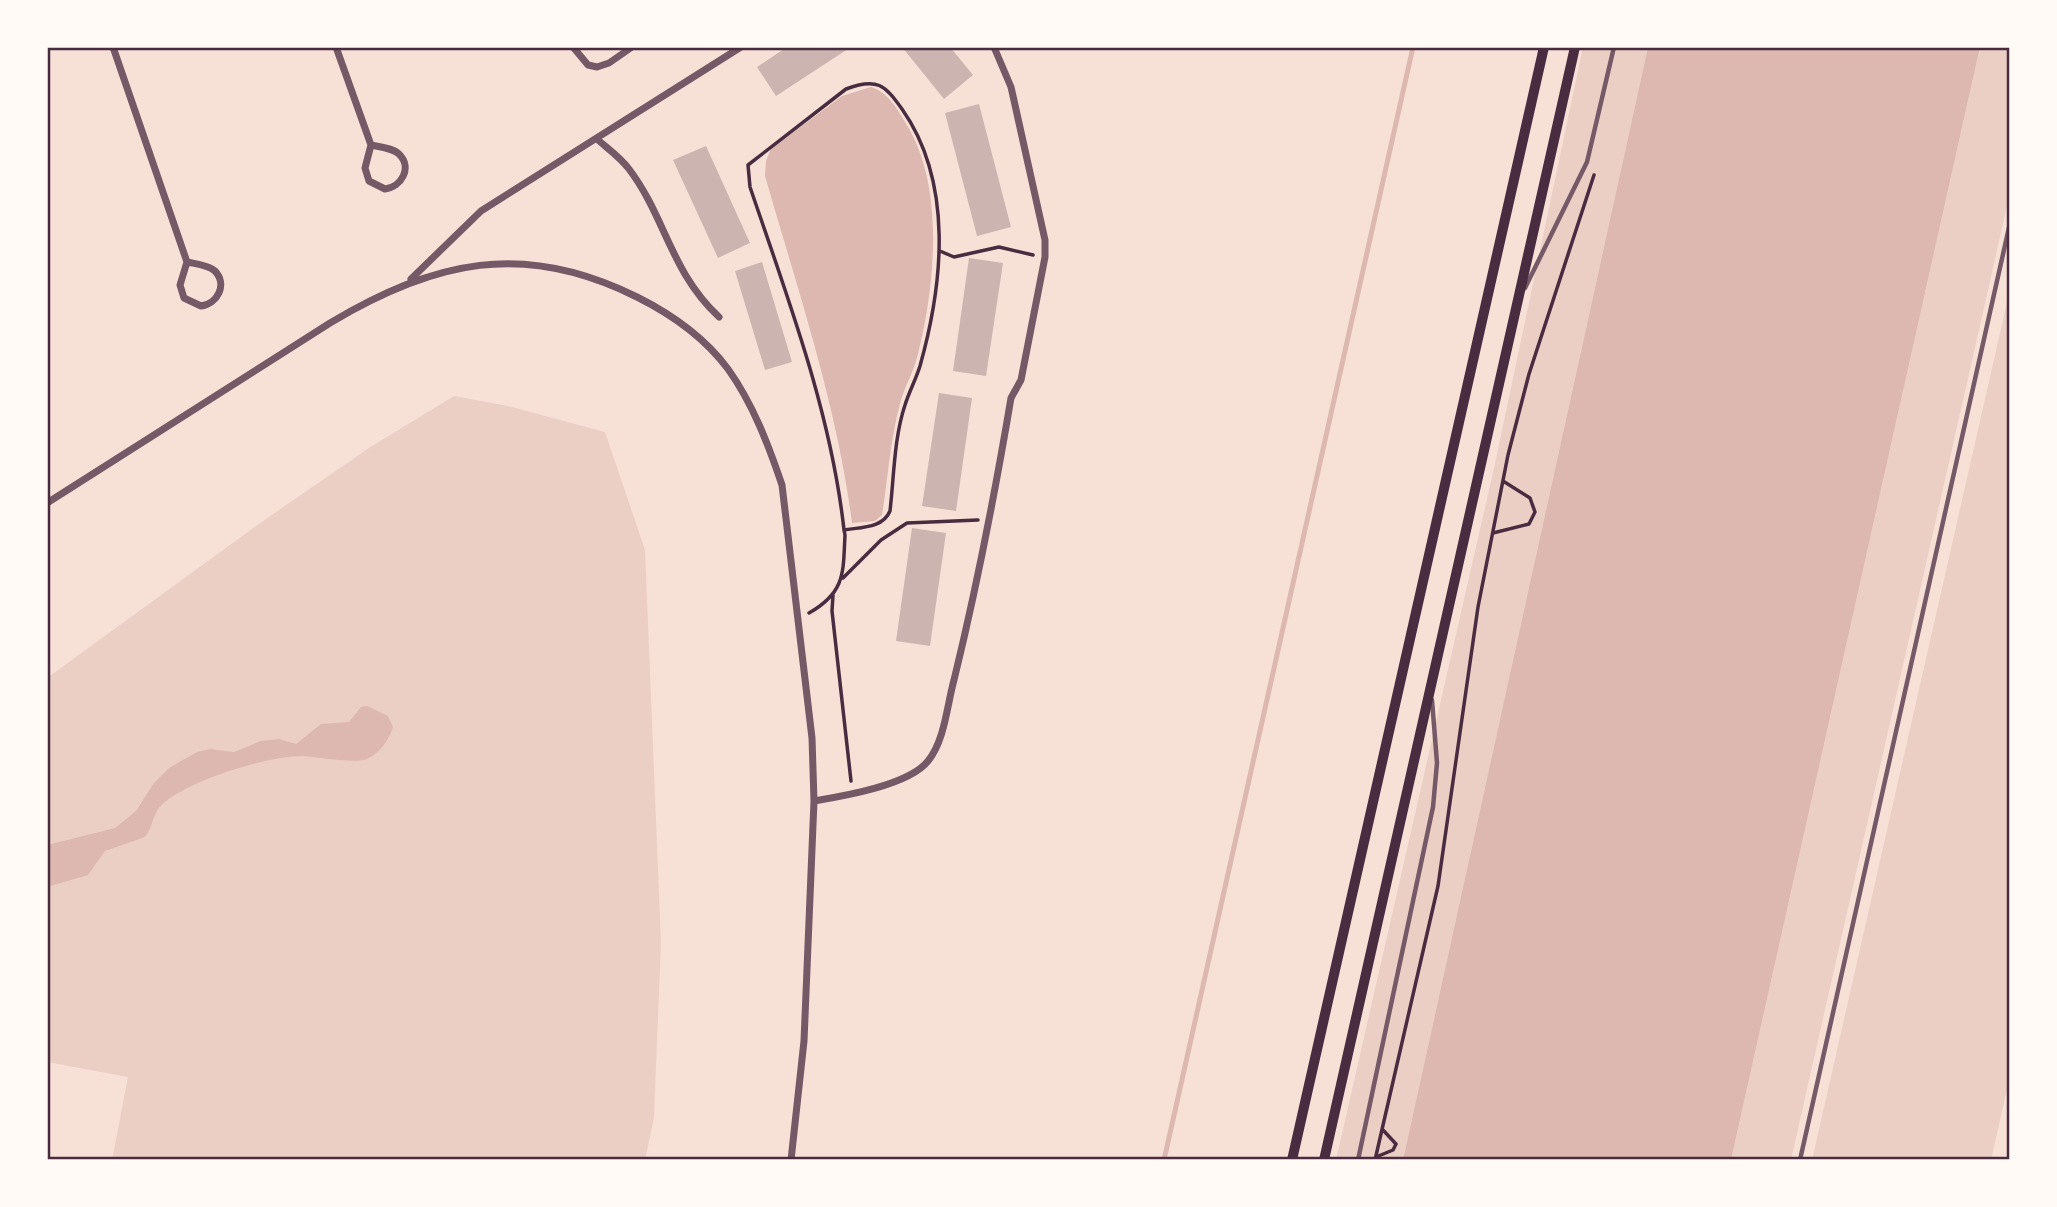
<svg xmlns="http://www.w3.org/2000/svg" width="2057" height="1207" font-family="'DM Sans',sans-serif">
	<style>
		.green { fill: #ebcfc5 }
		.water { fill: #dcb8b0 }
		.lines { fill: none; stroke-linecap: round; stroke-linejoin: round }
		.stream { stroke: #dcb8b0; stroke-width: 5 }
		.building { fill: #ccb4b1 }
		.path { stroke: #4a2c40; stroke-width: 3.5 }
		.service { stroke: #755966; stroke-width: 4.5 }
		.minor { stroke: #755966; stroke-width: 7 }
		.secondary { stroke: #4a2c40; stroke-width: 10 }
		.neatline { fill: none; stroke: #4a2c40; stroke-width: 2.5 }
	</style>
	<rect width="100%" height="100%" fill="#f7e1d7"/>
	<path class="green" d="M 1583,47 L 1648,47 L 1403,1160 L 1336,1160 L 1494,468 Z
		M 1980,47 L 2010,47 L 2010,193 L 1791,1160 L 1731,1160 Z
		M 2010,289 L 2010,1076 L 1991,1160 L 1812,1160 Z
		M 454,396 L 508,406 L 605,432 L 645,550 L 661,942 L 654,1118 L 645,1160 L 112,1160 L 128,1077 L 47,1062 L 47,678 L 263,521 L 372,446 Z"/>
	<path class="water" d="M 1648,47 L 1980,47 L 1731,1160 L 1403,1160 Z
		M 871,87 C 889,93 897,109 907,125 C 945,189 935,285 918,354 C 914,372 904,387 900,404 C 890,440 888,479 882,515 L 875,521 L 852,523 C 837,405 798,291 765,176 L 766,161 L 771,149 L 842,96 Z
		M 367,706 L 388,716 L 393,727 C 389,740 380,753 367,759 C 357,764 317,757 303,756 C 270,755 180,782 159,808 C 152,817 152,829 145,837 L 105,851 L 88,875 L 47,887 L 47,845 L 115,828 L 136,811 L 154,783 L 169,768 L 197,752 L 210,749 L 234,752 L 261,741 L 279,739 L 296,744 L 321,724 L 349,722 L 361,707 Z"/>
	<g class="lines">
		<path class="stream" d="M 1164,1160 L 1413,47"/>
	</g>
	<path class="building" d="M 787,47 L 851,47 L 776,96 L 757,67 Z
		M 902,47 L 950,47 L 973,75 L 944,99 Z
		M 979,104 L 1011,227 L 977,236 L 945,113 Z
		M 706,146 L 750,243 L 718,258 L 673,160 Z
		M 969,258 L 1003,263 L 986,376 L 953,371 Z
		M 762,262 L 792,362 L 765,370 L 735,271 Z
		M 939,393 L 972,398 L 956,511 L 922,506 Z
		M 912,528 L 946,533 L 930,646 L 896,641 Z"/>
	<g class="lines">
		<path class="path" d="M 940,251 L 954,257 L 999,247 L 1033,255
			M 1493,533 L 1529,524 L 1535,512 L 1530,498 L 1503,481
			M 843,578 L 881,540 L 907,523 L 978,520
			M 833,595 L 832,611 L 851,781
			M 809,613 C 846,592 843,572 845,535 L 844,530 C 831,412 788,299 750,187 L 748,165 L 846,89 C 877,77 885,85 902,109 C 954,183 943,284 920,366 C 916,379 909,392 905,405 C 894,438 894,477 890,511 C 883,528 862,527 844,530
			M 1376,1157 L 1393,1150 L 1396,1144 L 1383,1130
			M 1375,1160 L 1438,886 L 1478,607 L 1508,455 L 1529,374 L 1594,175"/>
		<path class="service" d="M 1525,288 L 1587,162 L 1614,47
			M 1358,1160 L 1433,807 L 1437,763 L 1432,700
			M 1800,1160 L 2010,223"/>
		<path class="minor" d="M 113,47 L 187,262
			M 336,47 L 371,145
			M 573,47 L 588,65 L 597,67 L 609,63 L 632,47
			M 597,139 C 607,148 620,157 629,169 C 666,218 670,271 719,317
			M 371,145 C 380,147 393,148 399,154 C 413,168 401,187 385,189 L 369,181 L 365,168 Z
			M 187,262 C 196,264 208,265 215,271 C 228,285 217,304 201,306 L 184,298 L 180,285 Z
			M 411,279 L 481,211 L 741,47
			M 47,503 L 330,323 C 434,261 523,240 637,297 C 671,314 705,338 728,369 C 753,404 768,444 782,485 L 812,738 L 814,801 L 804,1041 L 791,1160
			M 814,801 C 844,796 909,785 928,761 C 945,740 947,705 954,680 C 977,586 995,493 1011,398 L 1021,380 L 1045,257 L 1045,240 L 1011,87 L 994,47"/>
		<path class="secondary" d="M 1292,1160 L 1544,47
			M 1324,1160 L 1575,47"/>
	</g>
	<rect width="2057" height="1207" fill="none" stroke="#fffaf5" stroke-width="98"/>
	<rect x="49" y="49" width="1959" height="1109" class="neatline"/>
</svg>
